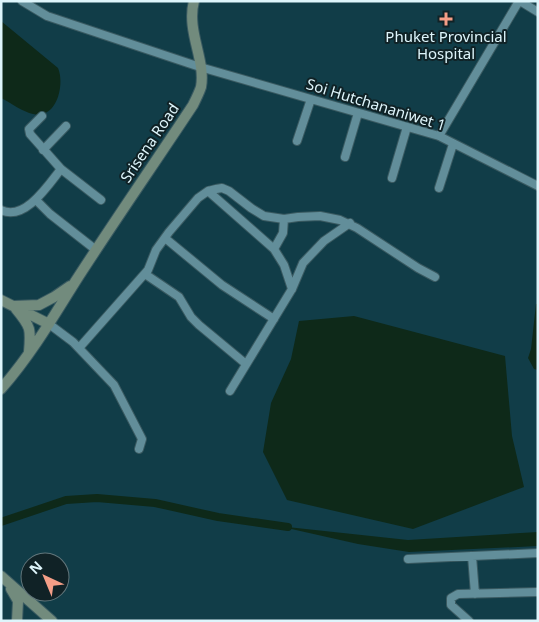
<svg xmlns="http://www.w3.org/2000/svg" width="539" height="622" font-family="'Noto Sans',sans-serif">
	<style>
		.water { fill: #0e2919 }
		.lines { fill: none; stroke-linecap: round; stroke-linejoin: round }
		.canal { stroke: #0e2919; stroke-width: 8 }
		.street-casing { stroke: #3a5a61; stroke-width: 10 }
		.secondary-casing { stroke: #3a5a61; stroke-width: 12 }
		.street { stroke: #628e9a; stroke-width: 8 }
		.secondary { stroke: #728b7d; stroke-width: 10 }
		.poi-dot { fill: #f49e87; stroke: #102226; stroke-width: 2 }
		.labels { text-anchor: middle; stroke-width: 4; stroke-linejoin: round; paint-order: stroke }
		.poi-label { font-size: 15px; fill: #def5fb; stroke: #102226 }
		.street-label { font-size: 15px; fill: #def5fb; stroke: #102226 }
	</style>
	<rect width="100%" height="100%" fill="#113d48"/>
	<path class="water" d="M 1,21 L 58,68 C 65,84 57,120 33,114 C 23,112 11,103 1,98 Z
		M 536,304 L 538,304 L 538,370 L 534,369 L 528,358 L 531,349 Z
		M 354,316 L 505,356 L 512,436 L 524,487 L 413,529 L 287,500 L 263,452 L 271,403 L 291,359 L 299,321 Z
		M 278,526 L 408,540 L 538,532 L 538,546 L 409,552 L 358,544 Z"/>
	<g class="lines">
		<path class="canal" d="M 1,522 L 66,500 L 97,498 L 155,503 L 218,517 L 288,527"/>
		<g class="street-casing">
			<path id="street" d="M 22,1 L 47,16 L 200,67 L 439,136 L 538,186
				M 520,1 L 538,12
				M 439,136 L 519,1
				M 297,141 L 311,99
				M 43,150 L 66,126
				M 345,157 L 358,113
				M 61,169 L 101,200
				M 392,178 L 407,127
				M 439,188 L 453,144
				M 208,191 L 274,249 L 284,265 L 292,289
				M 37,201 L 50,214 L 96,250
				M 1,210 C 25,222 49,184 61,169 L 30,134 L 29,129 L 42,116
				M 165,238 L 222,285 L 274,319
				M 274,249 L 283,233 L 284,219
				M 145,274 L 179,297 L 191,317 L 199,325 L 246,364
				M 49,324 L 73,342 L 114,385 L 142,439 L 139,449
				M 79,348 L 148,270 L 156,250 L 169,232 L 198,198 L 208,191 L 216,189 L 222,188 L 229,191 L 251,208 L 264,216 L 284,219 L 298,217 L 320,216 L 340,220 L 357,228 L 418,268 L 435,277
				M 230,391 L 292,289 L 303,263 L 324,241 L 350,223
				M 472,556 L 475,594
				M 408,559 L 538,553
				M 469,621 L 451,605 L 451,598 L 458,594 L 538,592"/>
		</g>
		<g class="secondary-casing">
			<path id="secondary" d="M 1,300 L 49,324
				M 14,306 L 39,305 L 54,297 L 70,286
				M 16,309 C 31,327 31,329 29,352
				M 1,389 C 30,356 52,319 75,282 C 113,223 154,164 193,105 C 196,99 199,93 201,87 C 206,60 186,31 194,1
				M 1,576 L 52,621
				M 11,589 L 18,601 L 17,621"/>
		</g>
		<use href="#street" class="street"/>
		<use href="#secondary" class="secondary"/>
	</g>
	<path class="poi-dot" d="M443.5 11.5h5v5h5v5h-5v5h-5v-5h-5v-5h5z"/>
	<g class="labels">
		<g class="poi-label">
			<text x="446" y="42">Phuket Provincial<tspan x="446" dy="17">Hospital</tspan></text>
		</g>
		<g class="street-label">
			<text transform="translate(376 105) rotate(17)" y="5">Soi Hutchananiwet 1</text>
			<text transform="translate(150 143) rotate(-56)" y="5">Srisena Road</text>
		</g>
	</g>
	<rect width="539" height="622" fill="none" stroke="#def5fb" stroke-width="5"/>
	<g transform="translate(45 577) rotate(316)"><circle r="24" fill="#102226" stroke="#62767b"/>
	<path d="M0-4L9 19L0 12L-9 19Z" fill="#f49e87"/>
	<text y="-8" font-size="14" font-weight="bold" text-anchor="middle" fill="#def5fb">N</text>
	</g>
</svg>
